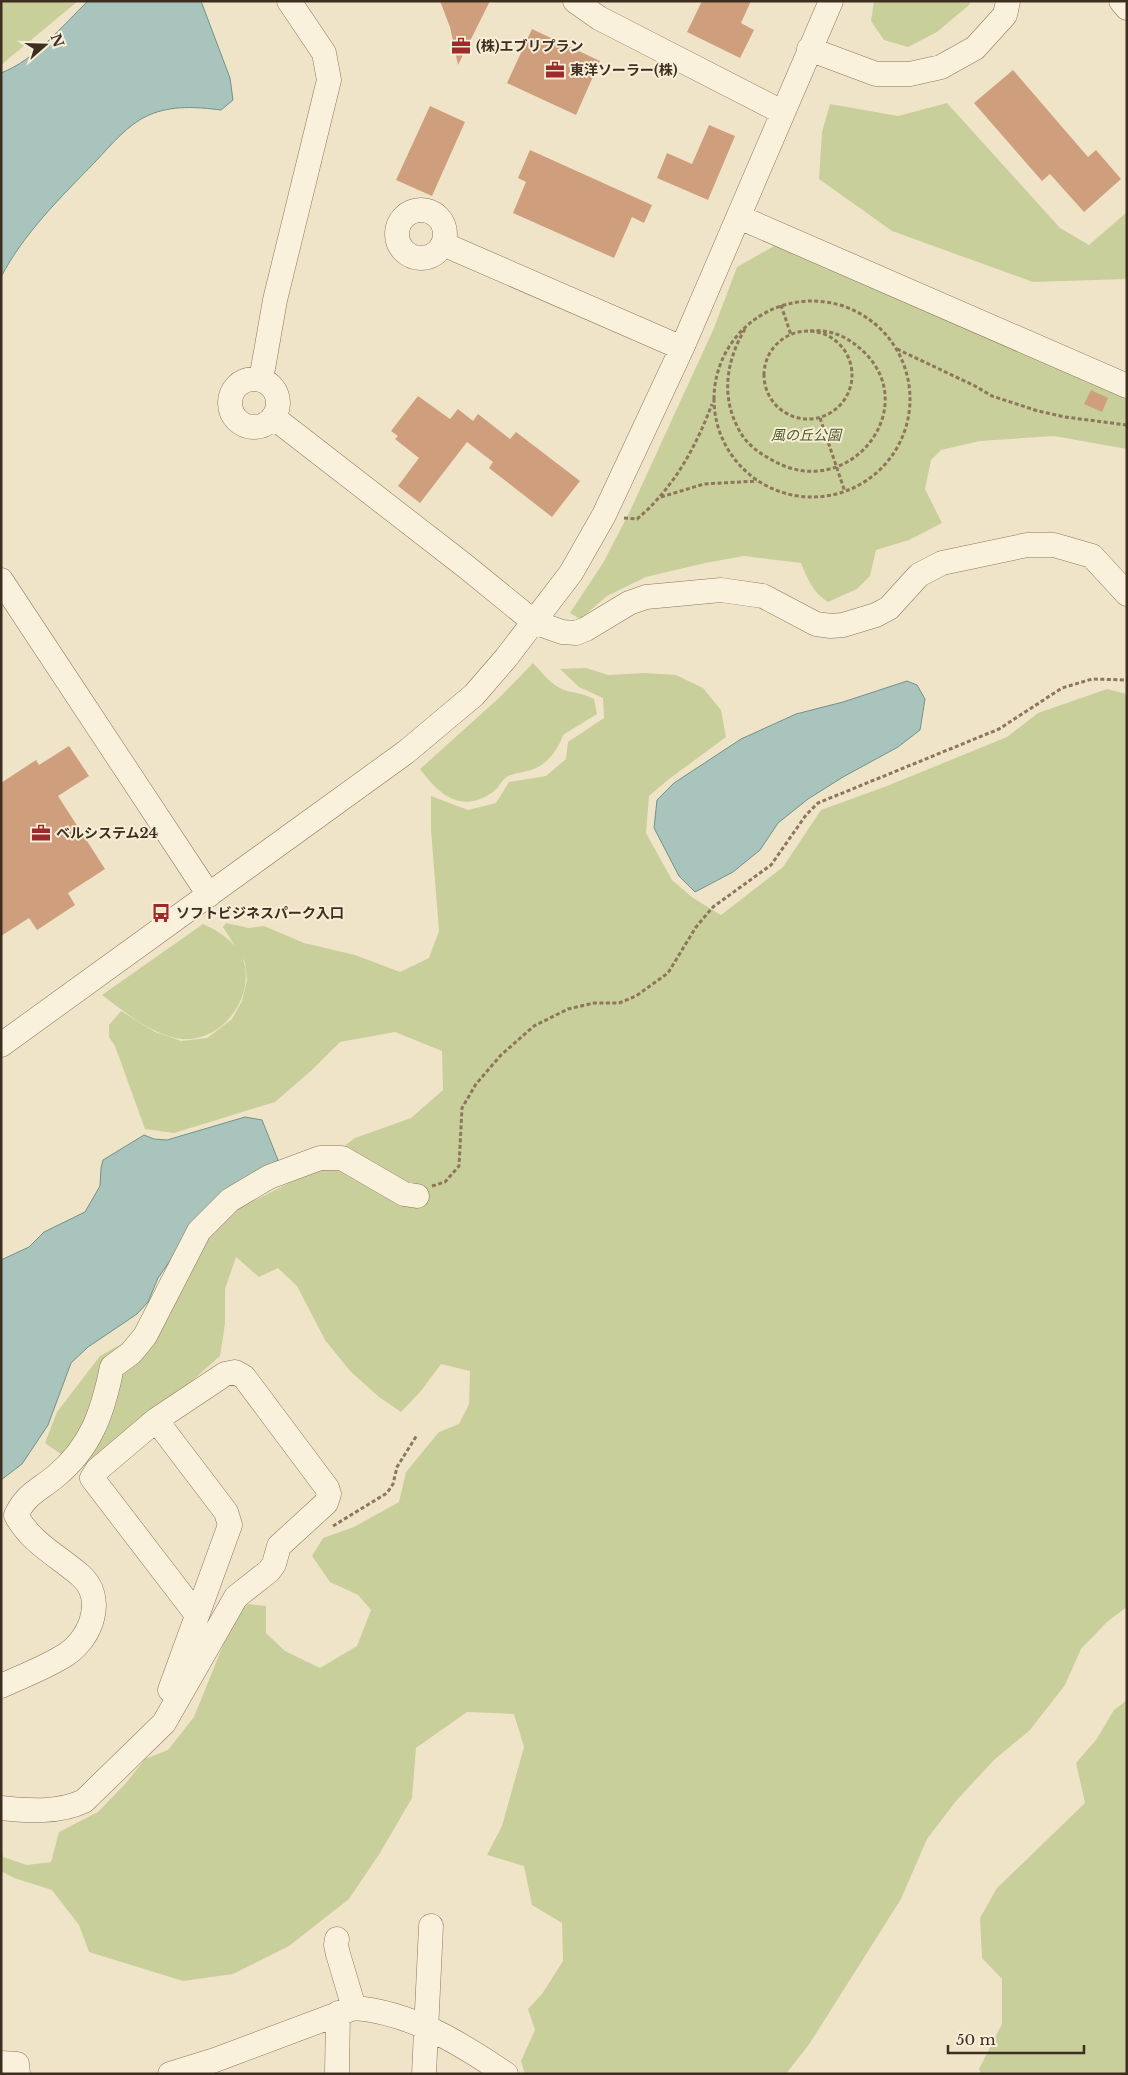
<svg xmlns="http://www.w3.org/2000/svg" width="1128" height="2075" font-family="'Libre Baskerville','Noto Sans JP',serif">
	<style>
		.green { fill: #c9cf9b }
		.water { fill: #a9c4bc; stroke: #6f938a }
		.building { fill: #cf9f7d }
		.lines { fill: none; stroke-linecap: round; stroke-linejoin: round }
		.minor-casing { stroke: #8d765c; stroke-width: 25 }
		.path { stroke: #8d765c; stroke-width: 3; stroke-dasharray: 4 2.5; stroke-linecap: butt }
		.minor { stroke: #faf1dc; stroke-width: 24 }
		.labels { text-anchor: middle; stroke-width: 4; stroke-linejoin: round; paint-order: stroke }
		.poi-label { font-size: 14px; font-weight: bold; fill: #3d2e20; stroke: #f7eed8; text-anchor: start }
		.park-label { font-size: 14px; font-style: italic; fill: #4d5a26; stroke: #f7eed8 }
	</style>
	<rect width="100%" height="100%" fill="#f0e4c8"/>
	<path class="green" d="M 1,1 L 78,1 L 1,65 Z
		M 874,1 L 971,1 L 969,5 L 937,32 L 908,47 L 884,40 L 871,21 Z
		M 947,103 L 1060,228 L 1089,245 L 1127,212 L 1127,279 L 1033,282 L 892,231 L 819,179 L 822,132 L 830,104 L 898,116 Z
		M 776,245 L 1078,376 L 1127,399 L 1127,449 L 1054,436 L 980,441 L 941,450 L 931,460 L 925,489 L 942,523 L 909,540 L 876,550 L 870,576 L 857,589 L 828,602 C 813,593 807,578 801,563 L 744,556 L 705,563 L 646,577 L 607,596 L 580,619 L 570,613 L 603,563 L 630,511 L 714,328 L 737,267 Z
		M 533,663 C 543,673 552,687 567,691 C 577,693 584,694 594,699 L 597,714 L 563,735 C 559,747 550,761 538,767 C 529,772 518,772 508,776 C 502,779 499,788 493,792 C 462,814 439,795 420,769 L 499,698 Z
		M 586,668 L 608,675 L 645,673 L 676,675 L 703,688 L 721,710 L 726,737 L 669,779 L 649,796 L 646,833 L 672,880 L 693,898 L 721,915 L 783,867 L 821,810 L 887,786 L 1007,737 L 1038,713 L 1107,689 L 1127,694 L 1127,1607 L 1108,1621 L 1081,1649 L 1065,1685 L 1030,1730 L 994,1760 L 956,1801 L 927,1839 L 901,1899 L 810,2043 L 786,2074 L 525,2074 L 521,2061 L 535,2030 L 528,2009 L 542,1994 L 563,1961 L 562,1923 L 532,1905 L 524,1866 L 487,1855 L 502,1826 L 524,1747 L 514,1714 L 467,1712 L 416,1748 L 412,1798 L 380,1853 L 349,1899 L 289,1946 L 233,1974 L 183,1981 L 89,1952 L 79,1925 L 52,1890 L 14,1878 L 1,1871 L 1,1840 L 3,1857 L 27,1865 L 51,1862 L 59,1832 L 98,1812 L 126,1783 L 145,1759 L 168,1750 L 194,1717 L 234,1618 L 248,1604 L 266,1606 L 266,1633 L 285,1651 L 320,1668 L 357,1646 L 371,1610 L 358,1595 L 330,1582 L 312,1556 L 323,1538 L 354,1527 L 399,1502 L 406,1472 L 439,1432 L 459,1424 L 469,1404 L 470,1371 L 441,1364 L 421,1391 L 401,1412 L 379,1397 L 350,1371 L 325,1340 L 297,1286 L 278,1268 L 259,1277 L 236,1257 L 225,1289 L 225,1324 L 220,1356 L 157,1412 L 81,1468 L 45,1443 L 57,1412 L 100,1356 L 162,1321 L 194,1256 L 228,1214 L 309,1173 L 355,1138 L 411,1118 L 443,1090 L 442,1051 L 395,1032 L 340,1042 L 312,1070 L 275,1102 L 174,1133 L 145,1129 L 115,1046 L 109,1037 L 109,1025 L 121,1011 L 155,1032 L 181,1041 L 207,1038 L 232,1019 L 242,1001 L 247,980 L 245,962 L 223,927 L 226,923 L 249,928 L 264,926 L 304,943 L 355,955 L 400,972 L 429,958 L 439,931 L 431,830 L 431,796 L 468,810 L 496,803 L 509,782 L 546,776 L 566,759 L 568,742 L 604,718 L 603,698 L 579,687 L 560,669 Z
		M 203,924 C 219,931 239,944 244,962 C 254,1000 221,1042 182,1039 C 155,1037 123,1011 102,995 Z
		M 1127,1700 L 1127,2074 L 981,2074 L 979,2069 L 1002,2024 L 1002,1979 L 982,1958 L 980,1918 L 997,1888 L 1085,1803 L 1076,1763 L 1096,1740 L 1114,1710 Z"/>
	<path class="water" d="M 88,1 L 201,1 L 230,78 L 233,100 L 221,110 C 197,107 172,105 149,115 C 128,124 111,145 95,162 C 61,197 24,233 1,277 L 1,73 C 35,60 62,26 88,1 Z
		M 907,681 L 917,685 L 925,699 L 920,730 L 898,747 L 843,777 L 808,799 L 778,823 L 760,850 L 733,872 L 695,892 L 679,876 L 654,828 L 657,800 L 674,783 L 741,739 L 796,714 L 843,702 Z
		M 245,1117 L 262,1120 L 278,1160 L 189,1234 L 158,1278 L 148,1302 L 137,1314 L 88,1347 L 71,1363 L 48,1425 L 22,1464 L 1,1480 L 1,1260 L 29,1247 L 44,1232 L 85,1212 L 100,1186 L 101,1168 L 103,1160 L 144,1135 L 154,1139 L 167,1140 Z"/>
	<path class="building" d="M 440,1 L 490,1 L 458,65 L 450,27 Z
		M 702,1 L 751,1 L 741,23 L 754,30 L 740,58 L 687,32 Z
		M 532,29 L 600,61 L 576,115 L 507,83 Z
		M 1013,70 L 1088,157 L 1096,150 L 1121,179 L 1084,212 L 1050,174 L 1042,181 L 974,103 Z
		M 430,106 L 465,122 L 432,196 L 396,180 Z
		M 709,125 L 735,136 L 708,200 L 657,178 L 667,153 L 692,164 Z
		M 530,150 L 652,205 L 644,223 L 632,217 L 614,258 L 513,213 L 526,182 L 518,178 Z
		M 1091,390 L 1108,398 L 1102,412 L 1084,404 Z
		M 418,396 L 450,419 L 458,409 L 473,421 L 478,414 L 510,439 L 516,432 L 580,481 L 552,517 L 489,468 L 493,462 L 467,442 L 420,503 L 398,486 L 419,458 L 395,439 L 398,436 L 391,431 Z
		M 69,746 L 89,776 L 58,796 L 105,869 L 68,893 L 75,905 L 37,930 L 29,918 L 1,936 L 1,783 L 36,760 L 39,765 Z"/>
	<g class="lines">
		<g class="minor-casing">
			<path id="minor" d="M 575,1 L 599,18 L 782,112
				M 1121,1 L 1127,8
				M 809,49 L 876,74 L 910,74 L 941,67 L 975,48 L 1005,15 L 1008,1
				M397 234a24 24 0 1 1 48 0a24 24 0 1 1-48 0Z
				M 739,217 L 1127,386
				M 443,244 L 682,348
				M230 403a24 24 0 1 1 48 0a24 24 0 1 1-48 0Z
				M 261,380 L 275,300 L 329,80 L 324,53 L 289,1
				M 273,417 L 464,565 L 534,622 L 562,632 L 576,633 L 586,629 L 629,603 L 646,597 L 721,590 L 763,596 L 816,624 L 831,626 L 843,625 L 876,615 L 889,608 L 919,575 L 942,563 L 1027,545 L 1054,545 L 1092,556 L 1127,594
				M 1,580 L 209,895
				M 1,1045 L 406,752 L 474,695 L 506,658 L 571,573 L 604,515 L 682,348 L 831,1
				M 156,1420 L 226,1512 L 230,1525 L 170,1690
				M 1,1686 C 23,1676 47,1667 67,1654 C 92,1637 106,1597 80,1575 C 58,1556 30,1542 16,1515 C 27,1493 38,1491 56,1476 C 92,1446 103,1411 112,1367 L 131,1353 L 145,1336 L 199,1231 L 230,1200 L 269,1177 L 320,1158 L 342,1158 L 404,1194 L 417,1196
				M 1,1808 C 28,1811 59,1813 84,1801 L 164,1723 L 236,1597 L 269,1571 L 274,1564 L 279,1546 L 326,1503 L 329,1494 L 327,1488 L 244,1377 L 235,1372 L 225,1374 L 156,1420 L 97,1470 L 92,1478 L 197,1615
				M 337,1939 L 336,1945 L 338,1954 L 354,2008
				M 1,2063 L 17,2064 L 18,2074
				M 170,2074 L 215,2060 L 354,2008 C 410,2012 460,2043 506,2074
				M 337,2074 L 338,2013
				M 424,2074 L 431,1926"/>
		</g>
		<path class="path" d="M714 399a98 98 0 1 1 196 0a98 98 0 1 1-196 0Z
			M 781,305 L 791,335
			M 745,329 C 727,359 721,394 737,426 C 744,442 757,452 772,460 C 848,504 923,409 864,352 C 848,337 832,329 810,331
			M764 375a44 44 0 1 1 88 0a44 44 0 1 1-88 0Z
			M 897,349 L 975,386 L 992,396 L 1038,411 L 1065,417 L 1127,425
			M 820,418 L 845,492
			M 661,497 L 704,484 L 757,481
			M 624,518 L 637,519 C 673,489 696,447 712,404
			M 432,1186 L 445,1182 L 459,1166 L 462,1108 L 476,1084 L 501,1055 L 534,1026 L 568,1009 L 594,1003 L 619,1003 L 636,996 L 668,973 L 696,927 L 713,907 L 771,865 L 806,815 L 818,803 L 999,729 L 1062,688 L 1092,679 L 1127,680
			M 333,1526 L 387,1493 L 393,1484 L 397,1467 L 417,1435"/>
		<use href="#minor" class="minor"/>
	</g>
	<defs>
		<g id="office-bare" transform="scale(1.5)"><path d="M-6-3h4V-5.5h4V-3h4V5H-6ZM-1-4.5V-3h2v-1.5ZM-6 0V1H6V0Z" fill="#9e2a2b" stroke="#f7eed8" stroke-width="2.5" paint-order="stroke"/></g>
		<g id="bus-bare" transform="scale(1.5)"><path d="M-5-6H5V4H4V6H2V4H-2V6H-4V4H-5ZM-3.5-4V0h7V-4ZM-3.5 1.2v1.5H-2V1.2ZM2 1.2v1.5H3.5V1.2Z" fill="#9e2a2b" stroke="#f7eed8" stroke-width="2.5" paint-order="stroke"/></g>
	</defs>
	<g fill-rule="evenodd">
		<use href="#office-bare" x="461" y="46"/>
		<use href="#office-bare" x="555" y="70"/>
		<use href="#office-bare" x="41" y="833"/>
		<use href="#bus-bare" x="161" y="913"/>
	</g>
	<g class="labels">
		<g class="poi-label">
			<text x="476" y="51">(株)エブリプラン</text>
			<text x="570" y="75">東洋ソーラー(株)</text>
			<text x="56" y="838">ベルシステム24</text>
			<text x="176" y="918">ソフトビジネスパーク入口</text>
		</g>
		<g class="park-label">
			<text x="806" y="440">風の丘公園</text>
		</g>
	</g>
	<rect width="1128" height="2075" fill="none" stroke="#3d2e20" stroke-width="5"/>
	<g transform="translate(45 45) rotate(70)" stroke="#f7eed8" stroke-width="4" paint-order="stroke">
	<path d="M0-4L9 19L0 12L-9 19Z" fill="#3d2e20"/>
	<text y="-8" font-size="14" font-weight="bold" text-anchor="middle" fill="#3d2e20">N</text>
	</g>
	<path d="M948 2045v8h136v-8" fill="none" stroke="#3d2e20" stroke-width="2.5"/>
	<text x="956" y="2045" font-size="15" fill="#3d2e20" stroke="#f7eed8" stroke-width="4" paint-order="stroke">50 m</text>
</svg>
